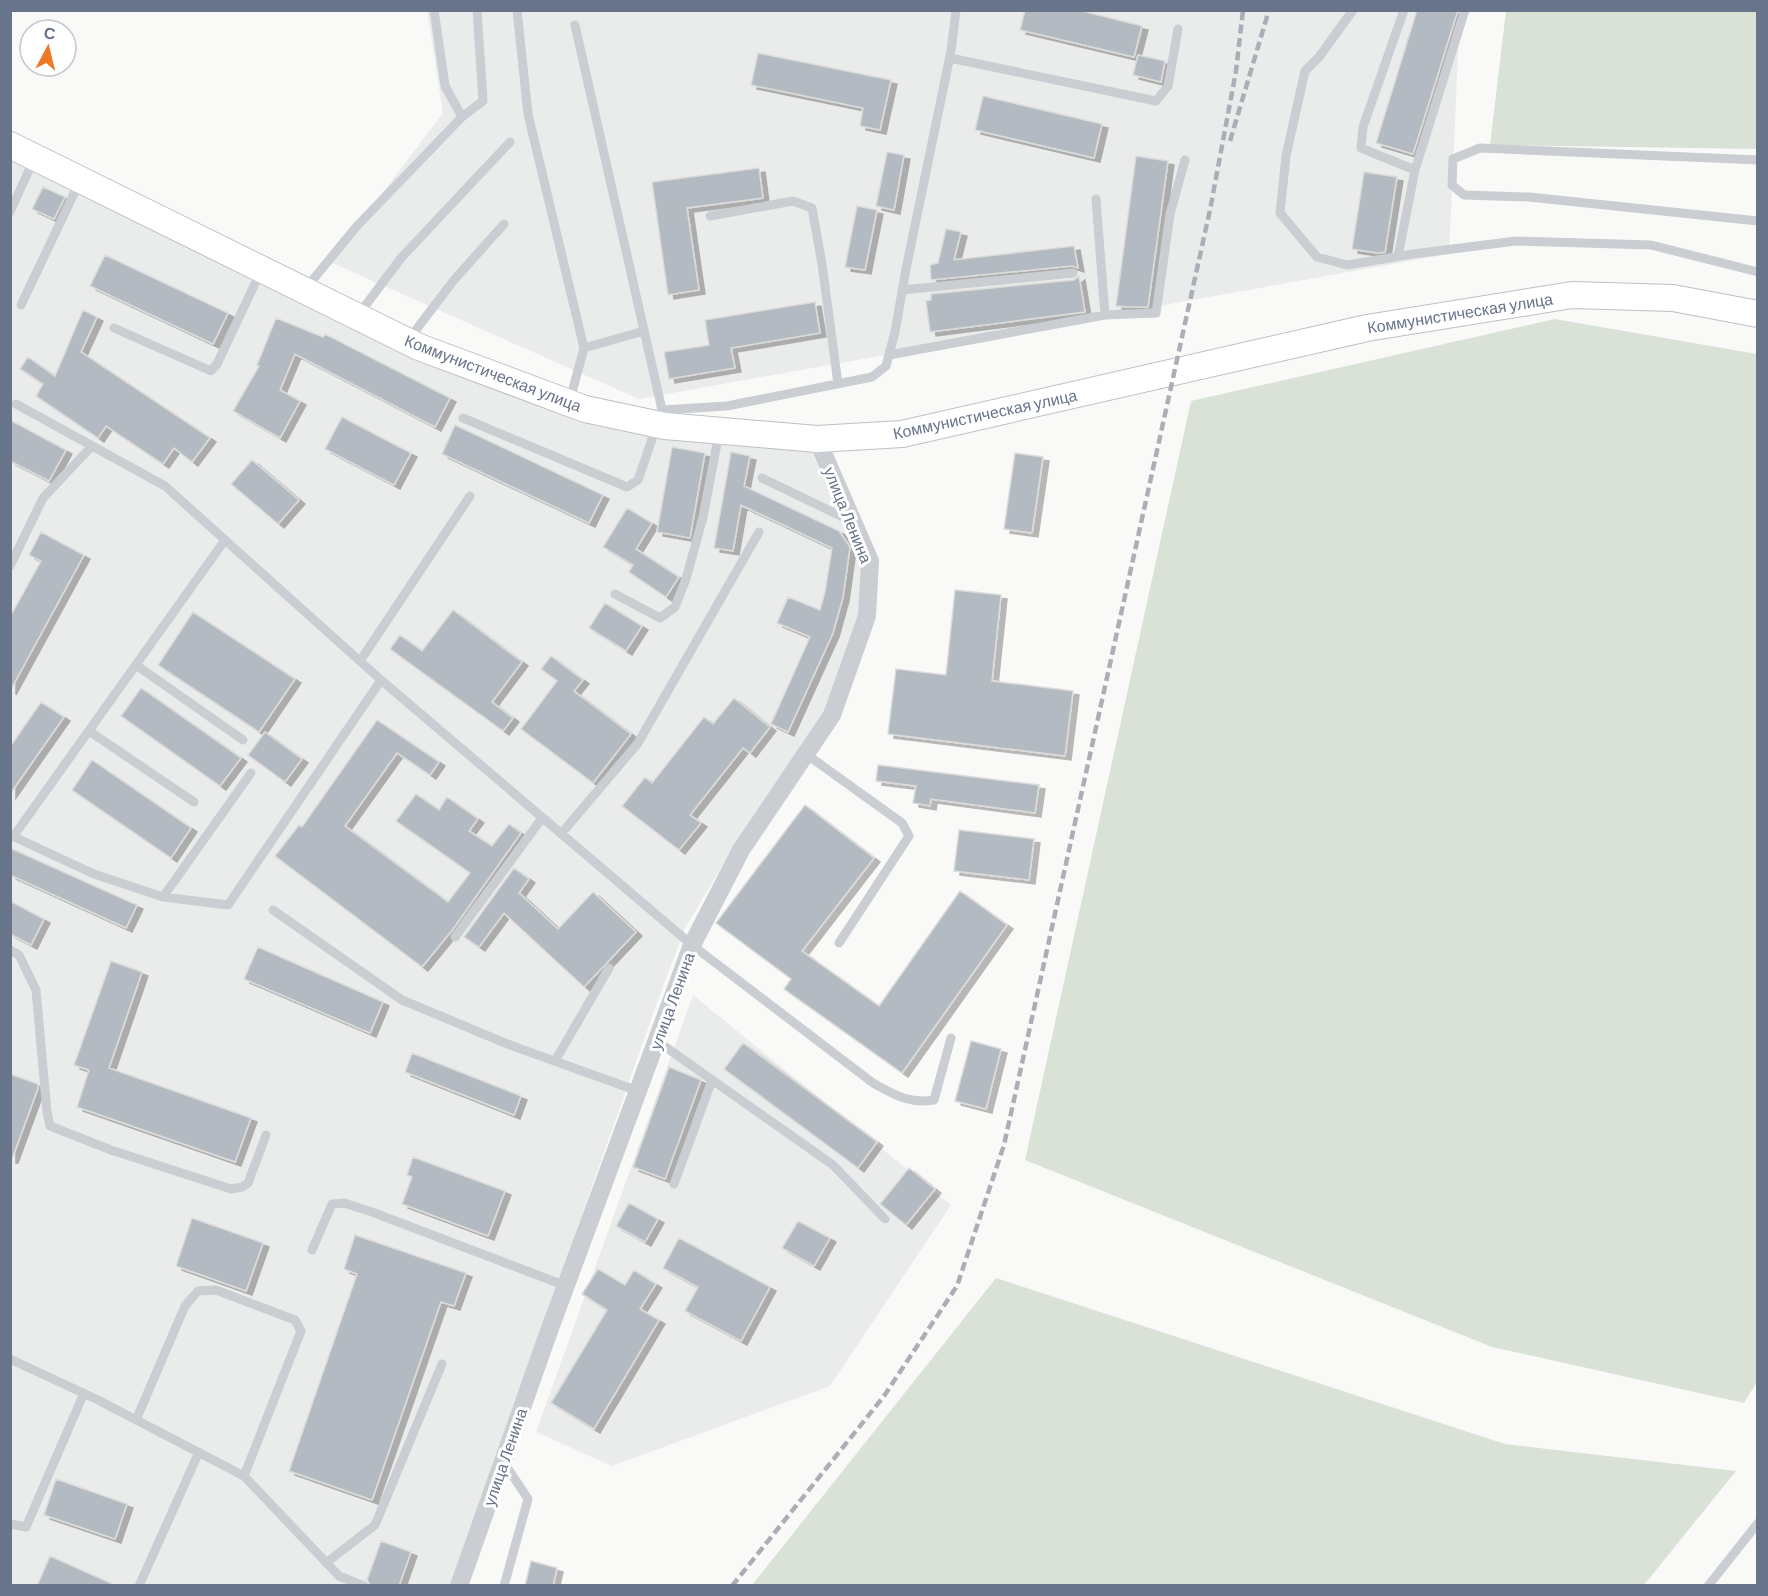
<svg xmlns="http://www.w3.org/2000/svg" width="1768" height="1596" font-family="Barlow,sans-serif">
	<style>
		.built { fill: #eaebeb }
		.green { fill: #dae2d8 }
		.building { fill: #b4bac2; stroke: #dbdcda; stroke-width: 1.5; filter: url(#shadow) }
		.lines { fill: none; stroke-linecap: round; stroke-linejoin: round }
		.secondary-casing { stroke: #bcc0c6; stroke-width: 28 }
		.service { stroke: #cacdd1; stroke-width: 9 }
		.minor { stroke: #cacdd1; stroke-width: 18 }
		.secondary { stroke: #fff; stroke-width: 26 }
		.rail { stroke: #aaaeb6; stroke-width: 4.5; stroke-dasharray: 9 4.5; stroke-linecap: butt }
		.labels { text-anchor: middle; stroke-width: 6; stroke-linejoin: round; paint-order: stroke }
		.street-label { font-size: 16px; fill: #67748a; stroke: #fff }
	</style>
	<defs>
		<filter id="shadow"><feDropShadow dx="6" dy="4" stdDeviation="0" flood-color="#0004"/></filter>
	</defs>
	<rect width="100%" height="100%" fill="#f9faf8"/>
	<path class="built" d="M 427,11 L 1460,11 L 1449,254 L 639,399 L 330,262 L 443,113 Z
		M 10,149 L 580,414 L 810,445 L 863,561 L 861,613 L 826,710 L 737,841 L 685,928 L 658,1000 L 451,1585 L 11,1585 Z
		M 693,995 L 951,1205 L 830,1386 L 612,1466 L 536,1432 Z"/>
	<path class="green" d="M 1506,11 L 1757,11 L 1757,149 L 1490,145 Z
		M 1555,319 L 1757,354 L 1758,1380 L 1744,1403 L 1492,1347 L 1025,1160 L 1191,401 Z
		M 996,1278 L 1505,1444 L 1736,1471 L 1644,1585 L 752,1585 Z"/>
	<path class="building" d="M 1025,10 L 1078,10 L 1142,26 L 1134,57 L 1020,30 Z
		M 1417,10 L 1458,10 L 1413,154 L 1376,143 Z
		M 758,53 L 891,80 L 880,130 L 860,126 L 863,108 L 751,85 Z
		M 1138,55 L 1165,61 L 1161,82 L 1133,75 Z
		M 983,96 L 1102,124 L 1094,158 L 975,130 Z
		M 887,152 L 904,155 L 894,210 L 876,206 Z
		M 1136,156 L 1168,161 L 1148,307 L 1127,307 L 1116,306 Z
		M 759,168 L 763,198 L 687,208 L 699,290 L 668,295 L 652,182 Z
		M 1364,172 L 1397,177 L 1385,252 L 1378,253 L 1352,249 Z
		M 43,187 L 65,197 L 54,219 L 32,209 Z
		M 857,206 L 877,210 L 865,270 L 845,267 Z
		M 946,229 L 961,232 L 954,260 L 1074,246 L 1078,268 L 1072,266 L 931,280 L 930,265 L 938,263 Z
		M 105,255 L 228,313 L 213,344 L 90,286 Z
		M 1079,276 L 1085,312 L 930,332 L 926,301 L 931,300 L 931,294 L 1074,280 Z
		M 815,302 L 820,333 L 731,348 L 735,368 L 669,379 L 664,352 L 709,345 L 705,320 Z
		M 83,310 L 97,317 L 81,352 L 210,438 L 192,462 L 174,448 L 163,464 L 106,426 L 98,438 L 36,396 L 43,384 L 20,369 L 28,357 L 55,376 Z
		M 276,318 L 323,337 L 325,334 L 450,398 L 435,427 L 295,354 L 280,390 L 300,401 L 280,438 L 233,411 L 259,366 L 257,365 Z
		M 342,417 L 411,453 L 394,485 L 325,449 Z
		M 10,420 L 66,450 L 49,481 L 10,461 Z
		M 455,425 L 603,495 L 589,523 L 442,454 Z
		M 672,447 L 705,453 L 690,538 L 657,532 Z
		M 731,452 L 750,456 L 744,486 L 839,531 L 850,547 L 843,597 L 833,633 L 788,732 L 771,724 L 810,637 L 777,623 L 788,597 L 820,610 L 825,592 L 832,548 L 741,505 L 733,551 L 714,548 Z
		M 1015,453 L 1043,457 L 1032,533 L 1004,529 Z
		M 252,460 L 299,500 L 278,524 L 231,484 Z
		M 627,508 L 652,523 L 636,549 L 679,577 L 666,597 L 629,572 L 633,565 L 603,547 Z
		M 41,532 L 84,555 L 10,691 L 10,617 L 41,561 L 29,555 Z
		M 955,590 L 1001,595 L 992,681 L 1073,691 L 1065,756 L 888,734 L 896,669 L 946,675 Z
		M 605,603 L 642,626 L 626,651 L 589,628 Z
		M 453,610 L 522,662 L 492,702 L 513,718 L 503,731 L 390,649 L 400,635 L 422,651 Z
		M 193,612 L 295,679 L 259,732 L 158,665 Z
		M 551,656 L 583,680 L 574,691 L 631,734 L 593,783 L 521,729 L 557,681 L 541,669 Z
		M 141,688 L 241,758 L 220,786 L 121,716 Z
		M 734,698 L 770,727 L 750,753 L 743,748 L 690,815 L 701,823 L 679,850 L 622,806 L 645,777 L 652,783 L 704,717 L 713,724 Z
		M 41,702 L 64,717 L 10,794 L 10,747 Z
		M 377,720 L 439,762 L 430,775 L 397,753 L 345,826 L 448,902 L 470,873 L 396,821 L 416,794 L 439,810 L 447,797 L 478,819 L 469,831 L 492,846 L 509,824 L 521,833 L 453,929 L 422,967 L 275,856 L 299,825 L 302,827 Z
		M 265,732 L 302,759 L 285,782 L 248,755 Z
		M 92,760 L 191,828 L 171,858 L 72,790 Z
		M 878,765 L 1039,785 L 1035,813 L 931,799 L 930,806 L 913,803 L 916,786 L 876,781 Z
		M 805,805 L 874,858 L 802,951 L 879,1006 L 960,891 L 1007,925 L 902,1073 L 784,989 L 791,979 L 716,923 Z
		M 959,830 L 1034,839 L 1029,880 L 954,871 Z
		M 10,848 L 137,905 L 126,928 L 10,875 Z
		M 514,868 L 529,879 L 519,893 L 558,929 L 593,892 L 636,932 L 584,987 L 504,913 L 479,947 L 464,937 Z
		M 10,901 L 44,919 L 31,945 L 10,934 Z
		M 258,947 L 383,1002 L 370,1033 L 244,979 Z
		M 111,961 L 142,972 L 109,1068 L 251,1118 L 235,1162 L 77,1107 L 89,1070 L 74,1065 Z
		M 971,1041 L 1001,1049 L 986,1109 L 955,1101 Z
		M 743,1043 L 877,1142 L 858,1168 L 724,1069 Z
		M 412,1053 L 521,1096 L 514,1115 L 405,1072 Z
		M 669,1067 L 701,1080 L 665,1179 L 633,1167 Z
		M 10,1074 L 38,1084 L 38,1088 L 12,1159 L 10,1159 Z
		M 413,1157 L 505,1191 L 488,1236 L 402,1204 L 412,1177 L 407,1175 Z
		M 909,1168 L 935,1189 L 906,1225 L 880,1204 Z
		M 629,1203 L 658,1219 L 645,1242 L 616,1226 Z
		M 192,1218 L 263,1243 L 246,1291 L 176,1266 Z
		M 798,1221 L 830,1238 L 814,1266 L 782,1248 Z
		M 355,1235 L 466,1273 L 454,1306 L 441,1302 L 372,1500 L 289,1471 L 357,1274 L 344,1269 Z
		M 679,1238 L 770,1287 L 741,1341 L 685,1311 L 698,1287 L 663,1268 Z
		M 598,1269 L 625,1285 L 634,1270 L 656,1284 L 640,1309 L 659,1320 L 594,1429 L 551,1403 L 607,1310 L 582,1294 Z
		M 56,1479 L 127,1504 L 115,1539 L 44,1515 Z
		M 381,1541 L 411,1552 L 399,1586 L 371,1586 L 367,1580 Z
		M 50,1556 L 117,1586 L 37,1586 Z
		M 531,1561 L 557,1568 L 553,1586 L 525,1586 Z"/>
	<g class="lines">
		<g class="secondary-casing">
			<path id="secondary" d="M 10,145 L 419,347 L 585,409 L 665,426 L 817,439 L 902,434 L 1367,328 L 1572,295 L 1673,298 L 1758,314"/>
		</g>
		<path class="service" d="M 434,10 L 445,86 L 462,117
			M 517,10 L 528,114 L 584,348 L 570,400
			M 1353,10 L 1319,57 L 1305,71 L 1286,156 L 1280,213 L 1317,257 L 1347,265 L 1413,254 L 1516,241 L 1651,245 L 1758,272
			M 1404,10 L 1363,127 L 1361,148 L 1415,170
			M 575,25 L 662,410
			M 950,58 L 1156,101 L 1168,86 L 1178,29
			M 1758,160 L 1480,148 L 1453,159 L 1452,185 L 1464,195 L 1529,197 L 1758,221
			M 1096,199 L 1105,315
			M 10,212 L 34,159
			M 710,216 L 793,201 L 812,208 L 822,264 L 838,384
			M 1398,256 L 1415,170 L 1465,10
			M 306,288 L 357,226 L 462,117 L 483,101 L 477,10
			M 902,290 L 1073,273
			M 21,305 L 80,181
			M 359,314 L 401,258 L 510,142
			M 114,328 L 211,371 L 217,364 L 261,271
			M 409,339 L 454,280 L 504,224
			M 584,348 L 644,331
			M 889,355 L 1105,315 L 1156,313 L 1170,214 L 1185,160
			M 16,404 L 165,486 L 381,680 L 692,945 L 873,1083 C 895,1095 908,1104 934,1100 L 951,1038
			M 463,418 L 627,487 L 638,480 L 662,410 L 727,406 L 872,377 L 886,366 L 895,332 L 906,269 L 951,51 L 956,10
			M 762,478 L 851,521
			M 10,566 L 43,498 L 92,446
			M 615,594 L 660,618 L 675,607 L 686,579 L 703,517 L 719,433
			M 360,661 L 470,496
			M 136,665 L 243,740
			M 89,731 L 194,802
			M 806,754 L 902,823 L 909,836 L 839,943
			M 561,834 L 638,743 L 759,532
			M 10,835 L 94,874 L 163,897 L 228,905 L 381,680
			M 13,837 L 225,540
			M 163,897 L 251,773
			M 273,910 L 402,1000 L 510,1045 L 638,1091
			M 455,937 L 542,818
			M 10,950 L 19,955 L 36,990 L 47,1112 L 50,1126 L 111,1150 L 231,1189 L 242,1187 L 248,1183 L 266,1135
			M 657,1041 L 833,1165 L 885,1219
			M 555,1061 L 609,968
			M 674,1184 L 712,1080
			M 312,1250 L 332,1204 L 344,1203 L 372,1212 L 566,1286
			M 10,1359 L 98,1400 L 244,1476 L 339,1576 L 364,1586
			M 136,1420 L 185,1306 L 198,1291 L 216,1290 L 295,1320 L 301,1331 L 244,1476
			M 503,1461 L 528,1499 L 504,1586
			M 10,1524 L 26,1527 L 84,1393
			M 326,1563 L 375,1525 L 442,1364
			M 139,1586 L 199,1452
			M 1708,1586 L 1758,1523"/>
		<path class="minor" d="M 459,1586 L 549,1331 L 692,945 L 741,850 L 832,715 L 867,616 L 870,561 L 817,439"/>
		<use href="#secondary" class="secondary"/>
		<path class="rail" d="M 1230,141 L 1269,10
			M 732,1586 L 884,1396 L 957,1286 L 1004,1145 L 1210,210 L 1236,71 L 1243,10"/>
	</g>
	<g class="labels">
		<g class="street-label">
			<text transform="translate(1460 313) rotate(-9)" y="6">Коммунистическая улица</text>
			<text transform="translate(493 373) rotate(21)" y="6">Коммунистическая улица</text>
			<text transform="translate(985 414) rotate(-12)" y="6">Коммунистическая улица</text>
			<text transform="translate(848 515) rotate(68)" y="6">улица Ленина</text>
			<text transform="translate(672 1001) rotate(-70)" y="6">улица Ленина</text>
			<text transform="translate(505 1457) rotate(-71)" y="6">улица Ленина</text>
		</g>
	</g>
	<rect width="1768" height="1596" fill="none" stroke="#67748a" stroke-width="24"/>
	<g transform="translate(48 48) rotate(7)"><circle r="28" fill="#ffffff" stroke="#c2c7d0" stroke-width="1.5"/>
	<path d="M0-4.5L10 22L0 15L-10 22Z" fill="#ed7825"/>
	<text y="-9" font-size="16" font-weight="bold" text-anchor="middle" fill="#67748a">С</text>
	</g>
</svg>
